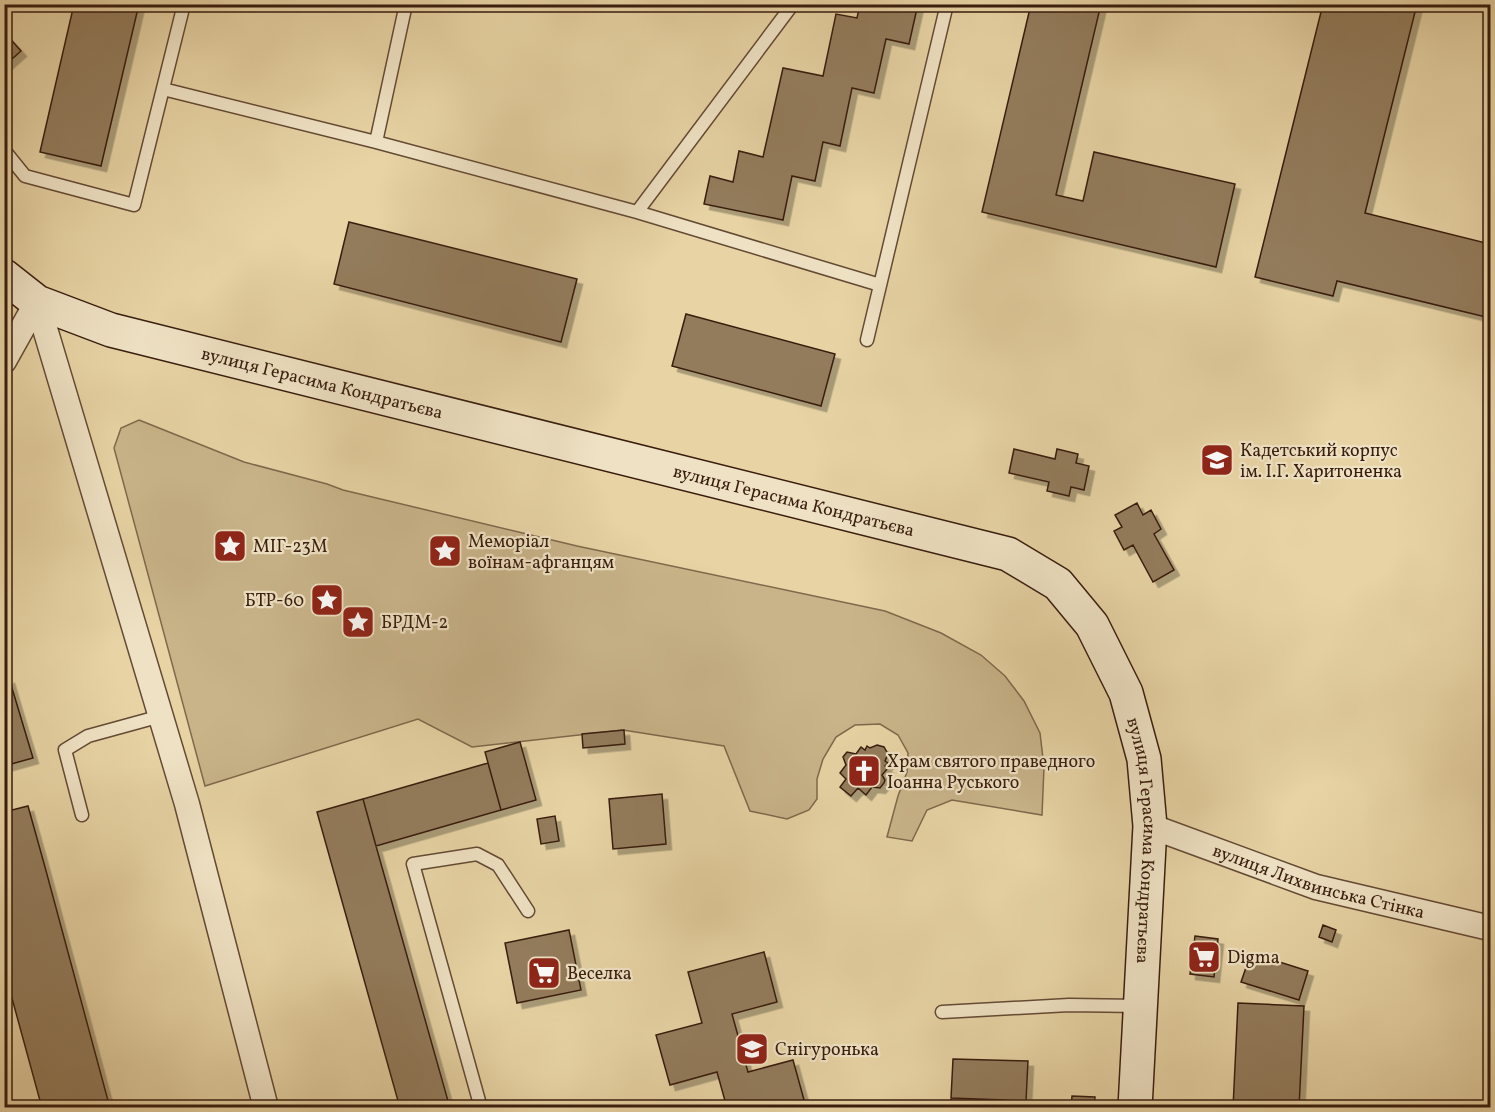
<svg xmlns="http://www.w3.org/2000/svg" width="1495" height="1112" font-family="Vollkorn,serif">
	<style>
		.green { fill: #c9b48a; stroke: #80684c; stroke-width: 1.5 }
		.building { fill: #937c5c; stroke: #381d0e; stroke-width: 1.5; filter: url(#shadow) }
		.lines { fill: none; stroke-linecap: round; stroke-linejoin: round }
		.lane-casing { stroke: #644a34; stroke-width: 15 }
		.street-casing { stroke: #644a34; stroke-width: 27 }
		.secondary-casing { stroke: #381d0e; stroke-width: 36 }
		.lane { stroke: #efe2c4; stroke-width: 12 }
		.street { stroke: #efe2c4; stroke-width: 24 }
		.secondary { stroke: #efe2c4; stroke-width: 33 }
		.labels { text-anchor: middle; stroke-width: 4.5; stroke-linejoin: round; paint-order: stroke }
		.street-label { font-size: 18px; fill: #381d0e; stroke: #efe2c4 }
		.poi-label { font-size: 18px; fill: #381d0e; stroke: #efe2c4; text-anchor: start }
	</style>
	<defs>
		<filter id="shadow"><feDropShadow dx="5.5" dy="5.5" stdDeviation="0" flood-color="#0004"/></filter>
	</defs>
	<rect width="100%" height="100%" fill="#e7d3a4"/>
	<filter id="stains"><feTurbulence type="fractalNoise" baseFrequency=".00333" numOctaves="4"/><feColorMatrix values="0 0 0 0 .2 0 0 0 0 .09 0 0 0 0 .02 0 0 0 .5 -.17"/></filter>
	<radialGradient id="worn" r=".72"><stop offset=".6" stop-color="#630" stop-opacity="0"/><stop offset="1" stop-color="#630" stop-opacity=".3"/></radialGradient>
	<path class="green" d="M 139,420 L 244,462 L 327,484 L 343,490 L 577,546 L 885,611 L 941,633 L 981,655 L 1005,676 L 1024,701 L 1040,733 L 1044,767 L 1042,815 L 952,800 L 927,810 L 912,841 L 887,837 L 898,796 L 907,772 L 908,753 L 898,735 L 880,724 L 855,725 L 836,737 L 823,759 L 817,779 L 817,799 L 809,810 L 787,819 L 750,811 L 724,746 L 623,730 L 472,747 L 418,719 L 205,786 L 114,448 L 121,428 Z"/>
	<path class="building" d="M 74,4 L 139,4 L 101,166 L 40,152 Z
		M 860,4 L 918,4 L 909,44 L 886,39 L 874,93 L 852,88 L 840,146 L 823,142 L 815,181 L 792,176 L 783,220 L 704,204 L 710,176 L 733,182 L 739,151 L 763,157 L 783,68 L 823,76 L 836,14 L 857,18 Z
		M 1031,4 L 1101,4 L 1056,195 L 1083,201 L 1094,152 L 1235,184 L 1216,267 L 982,212 Z
		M 1323,4 L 1417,4 L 1365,213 L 1490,244 L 1490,318 L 1337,281 L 1333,296 L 1255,277 Z
		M 4,32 L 21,51 L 4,66 Z
		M 349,222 L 577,279 L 561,342 L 334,284 Z
		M 686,314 L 835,354 L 821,406 L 672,366 Z
		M 1014,449 L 1055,459 L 1057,449 L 1078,454 L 1076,463 L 1089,466 L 1084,490 L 1071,487 L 1069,496 L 1047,491 L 1049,482 L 1009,473 Z
		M 1137,503 L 1143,515 L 1151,510 L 1161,529 L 1154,534 L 1174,570 L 1153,582 L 1133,545 L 1124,550 L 1114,531 L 1122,527 L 1115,515 Z
		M 9,678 L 33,758 L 4,766 L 4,680 Z
		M 624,730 L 625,744 L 583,748 L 582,734 Z
		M 520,742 L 536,800 L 501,810 L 485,752 Z
		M 877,745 L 884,747 L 888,754 L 885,761 L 888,763 L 885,766 L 888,768 L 882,775 L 885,780 L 884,783 L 880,788 L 872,787 L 866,795 L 858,788 L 851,796 L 840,787 L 846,779 L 840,773 L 846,765 L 843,757 L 847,752 L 856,754 L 861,747 L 865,750 L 867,746 L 870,748 Z
		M 488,763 L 501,810 L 376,846 L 363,799 Z
		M 662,794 L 666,844 L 613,849 L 609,799 Z
		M 363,799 L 376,846 L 450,1108 L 400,1108 L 317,812 Z
		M 28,806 L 45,867 L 110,1108 L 42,1108 L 4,969 L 4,812 Z
		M 555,816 L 559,841 L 541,844 L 537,819 Z
		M 1323,925 L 1336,930 L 1332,942 L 1319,937 Z
		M 569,930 L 581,990 L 517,1003 L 505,943 Z
		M 1195,936 L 1218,939 L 1214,977 L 1190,974 Z
		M 764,952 L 777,1002 L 732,1014 L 748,1072 L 793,1060 L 806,1107 L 727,1108 L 717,1072 L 670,1085 L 656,1035 L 702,1023 L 688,972 Z
		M 1251,953 L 1308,971 L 1299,1000 L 1241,982 Z
		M 1238,1003 L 1304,1006 L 1299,1108 L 1233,1108 Z
		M 953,1059 L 1028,1061 L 1026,1101 L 951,1098 Z
		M 1072,1096 L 1095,1097 L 1094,1108 L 1071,1108 Z
		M 1484,1097 L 1490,1097 L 1490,1108 L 1484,1108 Z
		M 951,1098 L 1004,1100 L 1003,1108 L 951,1108 Z"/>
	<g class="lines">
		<g class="lane-casing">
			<path id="lane" d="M 406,4 L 376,142 L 637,212 L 793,4
				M 163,89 L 376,142
				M 4,150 L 25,176 L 134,205 L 184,4
				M 637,212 L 880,285
				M 867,340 L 947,4
				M 82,815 L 65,750 L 88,736 L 161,716
				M 942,1012 L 1069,1005 L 1140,1006
				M 481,1108 L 413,864 L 477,854 L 498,865 L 528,911"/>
		</g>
		<g class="street-casing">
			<g id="street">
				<path d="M 37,302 L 187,804 L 266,1108"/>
				<path d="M 4,361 L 37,302"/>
				<path id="s1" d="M 1150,826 L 1316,887 L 1490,928"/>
			</g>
		</g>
		<g class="secondary-casing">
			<g id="secondary">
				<path id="s2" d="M 4,276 L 37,302 L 111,330 L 1008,554 L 1058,584 L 1092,625 L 1126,693 L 1144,759 L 1150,826 L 1135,1108"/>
			</g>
		</g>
		<use href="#lane" class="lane"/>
		<use href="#street" class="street"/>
		<use href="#secondary" class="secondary"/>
	</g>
	<defs>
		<g id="school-square" transform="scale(1.725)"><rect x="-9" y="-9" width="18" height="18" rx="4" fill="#8f2418" stroke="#efe2c4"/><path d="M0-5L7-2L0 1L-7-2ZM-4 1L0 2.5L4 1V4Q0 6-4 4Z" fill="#fff"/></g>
		<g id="sight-square" transform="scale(1.725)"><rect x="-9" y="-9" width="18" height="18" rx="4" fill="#8f2418" stroke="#efe2c4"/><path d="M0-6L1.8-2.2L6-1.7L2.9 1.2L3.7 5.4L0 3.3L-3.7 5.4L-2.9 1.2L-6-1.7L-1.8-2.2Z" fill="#fff"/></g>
		<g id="church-square" transform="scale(1.725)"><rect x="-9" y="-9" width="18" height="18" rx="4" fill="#8f2418" stroke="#efe2c4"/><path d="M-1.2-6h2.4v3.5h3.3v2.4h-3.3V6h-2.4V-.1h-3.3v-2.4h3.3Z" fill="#fff"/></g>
		<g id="supermarket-square" transform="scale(1.725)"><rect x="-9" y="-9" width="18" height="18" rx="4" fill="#8f2418" stroke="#efe2c4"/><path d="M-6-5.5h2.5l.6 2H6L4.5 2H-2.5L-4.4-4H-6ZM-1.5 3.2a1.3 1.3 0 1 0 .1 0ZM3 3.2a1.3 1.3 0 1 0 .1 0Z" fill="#fff"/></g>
	</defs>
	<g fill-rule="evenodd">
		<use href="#school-square" x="1217" y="460"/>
		<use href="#sight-square" x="230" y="546"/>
		<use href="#sight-square" x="445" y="551"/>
		<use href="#sight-square" x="327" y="600"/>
		<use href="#sight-square" x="358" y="622"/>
		<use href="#church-square" x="864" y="771"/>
		<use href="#supermarket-square" x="1204" y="957"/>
		<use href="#supermarket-square" x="544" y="973"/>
		<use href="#school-square" x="752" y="1049"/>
	</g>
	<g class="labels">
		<g class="street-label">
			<text dy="6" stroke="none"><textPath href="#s2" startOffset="339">вулиця Герасима Кондратьєва</textPath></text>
			<text dy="6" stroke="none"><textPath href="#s2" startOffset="825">вулиця Герасима Кондратьєва</textPath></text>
			<text dy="6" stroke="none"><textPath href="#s2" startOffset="1383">вулиця Герасима Кондратьєва</textPath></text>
			<text dy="6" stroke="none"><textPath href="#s1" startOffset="178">вулиця Лихвинська Стінка</textPath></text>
		</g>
		<g class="poi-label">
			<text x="1240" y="456">Кадетський корпус<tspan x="1240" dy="21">ім. І.Г. Харитоненка</tspan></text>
			<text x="468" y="547">Меморіал<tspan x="468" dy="21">воїнам-афганцям</tspan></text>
			<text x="253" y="552">МІГ-23М</text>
			<text x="304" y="606" text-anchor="end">БТР-60</text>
			<text x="381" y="628">БРДМ-2</text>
			<text x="887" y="767">Храм святого праведного<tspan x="887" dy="21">Іоанна Руського</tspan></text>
			<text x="1227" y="963">Digma</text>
			<text x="567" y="979">Веселка</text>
			<text x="775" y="1055">Снігуронька</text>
		</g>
	</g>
	<rect width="1495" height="1112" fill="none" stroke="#e7d3a4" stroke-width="24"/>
	<rect x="6" y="6" width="1483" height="1100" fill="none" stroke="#381d0e" stroke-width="3"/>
	<rect x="12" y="12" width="1471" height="1088" fill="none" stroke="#381d0e" stroke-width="1.5"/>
	<rect width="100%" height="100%" filter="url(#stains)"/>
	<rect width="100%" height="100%" fill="url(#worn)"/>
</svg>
